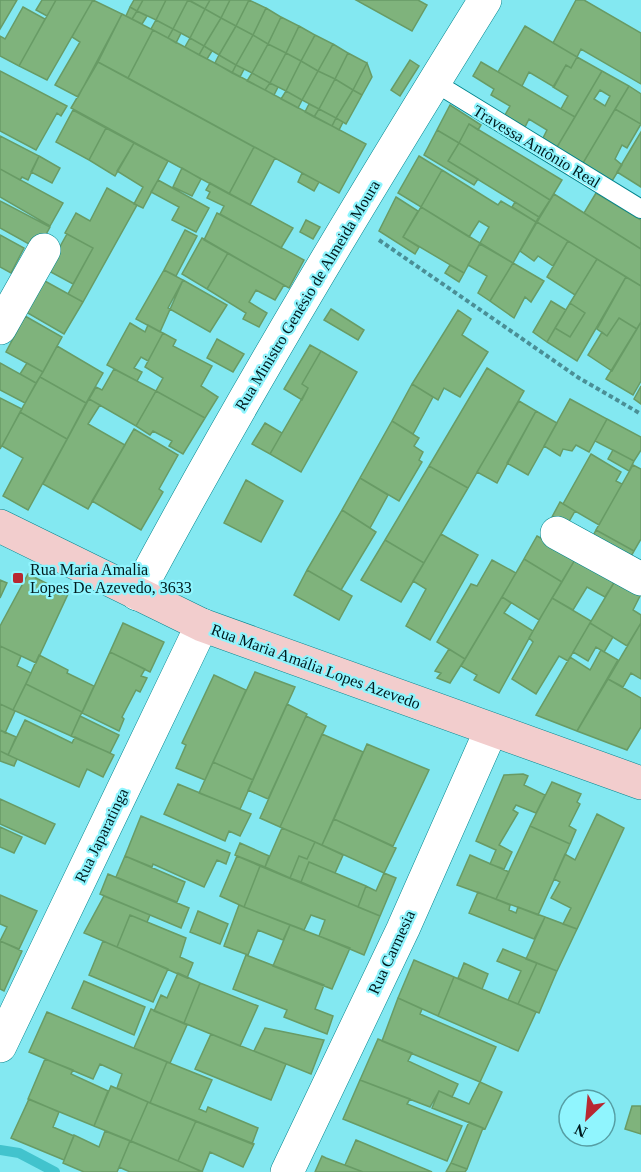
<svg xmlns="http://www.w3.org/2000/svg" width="641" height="1172" font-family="'Times New Roman',serif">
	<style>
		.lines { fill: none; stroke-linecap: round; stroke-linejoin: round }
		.stream { stroke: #42c3cd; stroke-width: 10 }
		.building { fill: #7fb37c; stroke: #689b65; stroke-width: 1.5; fill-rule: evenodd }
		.lane-casing { stroke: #01858e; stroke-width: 20 }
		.street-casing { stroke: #01858e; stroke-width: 34 }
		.secondary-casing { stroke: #01858e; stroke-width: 34 }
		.path { stroke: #4a8f96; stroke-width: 4; stroke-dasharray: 4.5 3; stroke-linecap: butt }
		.lane { stroke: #fff; stroke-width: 18 }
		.street { stroke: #fff; stroke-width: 33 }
		.secondary { stroke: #f2cdcd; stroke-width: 33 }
		.poi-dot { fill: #b82831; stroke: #90f5fe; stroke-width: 2 }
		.labels { text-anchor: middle; stroke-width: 4.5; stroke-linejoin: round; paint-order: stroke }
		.street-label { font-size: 16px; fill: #001b1e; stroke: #90f5fe }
		.poi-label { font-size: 16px; fill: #001b1e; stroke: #90f5fe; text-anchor: start }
	</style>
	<rect width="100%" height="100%" fill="#83e8f1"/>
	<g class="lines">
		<path class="stream" d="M 0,1150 L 19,1153 L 55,1172"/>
	</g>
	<path class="building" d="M 0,0 L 17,0 L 0,29 Z
		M 42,0 L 56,0 L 47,16 L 36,10 Z
		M 56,0 L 93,0 L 47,80 L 19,66 Z
		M 93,0 L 122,14 L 78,97 L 55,85 L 80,42 L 72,37 Z
		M 134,0 L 143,0 L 137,11 L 130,7 Z
		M 143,0 L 166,0 L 156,20 L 137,11 Z
		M 166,0 L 188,0 L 173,29 L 156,20 Z
		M 188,0 L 205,9 L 190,38 L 173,29 Z
		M 189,0 L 210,0 L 205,9 Z
		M 210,0 L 230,0 L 221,18 L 205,9 Z
		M 230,0 L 249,0 L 236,26 L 221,18 Z
		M 249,0 L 266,8 L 253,35 L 236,26 Z
		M 356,0 L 418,0 L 427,5 L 412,31 Z
		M 576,0 L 584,0 L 641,33 L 641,84 L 581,49 L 577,57 L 553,43 Z
		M 23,7 L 45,19 L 19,66 L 0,56 L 0,36 L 5,39 Z
		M 130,7 L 137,11 L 132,19 L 126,16 Z
		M 266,8 L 281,17 L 268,44 L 253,35 Z
		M 205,9 L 221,18 L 204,46 L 190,38 Z
		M 137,11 L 147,16 L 142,24 L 132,19 Z
		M 122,14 L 153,30 L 128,78 L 98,62 Z
		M 281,17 L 299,26 L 286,53 L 268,44 Z
		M 221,18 L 236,26 L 219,55 L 204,46 Z
		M 156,20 L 173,29 L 168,38 L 151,29 Z
		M 236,26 L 253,35 L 236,65 L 219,55 Z
		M 299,26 L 315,35 L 301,61 L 286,53 Z
		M 525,26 L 577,57 L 571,68 L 566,65 L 554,87 L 529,72 L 522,86 L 498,72 Z
		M 173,29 L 181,33 L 176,43 L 168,38 Z
		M 153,30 L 366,144 L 339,193 L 128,78 Z
		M 253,35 L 268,44 L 252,73 L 236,65 Z
		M 315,35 L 333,44 L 318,71 L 301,61 Z
		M 190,38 L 204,46 L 199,55 L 185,47 Z
		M 268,44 L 286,53 L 270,83 L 252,73 Z
		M 333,44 L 348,53 L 335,79 L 318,71 Z
		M 204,46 L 212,51 L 207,59 L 199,55 Z
		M 286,53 L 301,61 L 286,91 L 270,83 Z
		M 348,53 L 367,63 L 353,90 L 335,79 Z
		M 219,55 L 236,65 L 232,73 L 215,63 Z
		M 577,57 L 602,71 L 575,117 L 561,109 L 568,96 L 553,87 L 566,65 L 571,68 Z
		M 410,60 L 419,66 L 400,96 L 391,90 Z
		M 301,61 L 318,71 L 302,100 L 286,91 Z
		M 98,62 L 254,147 L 229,194 L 71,108 Z
		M 481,62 L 575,117 L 557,147 L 543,138 L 547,130 L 529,119 L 525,127 L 505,115 L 510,106 L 491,95 L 494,89 L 473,76 Z
		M 367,63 L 372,77 L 362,95 L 353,90 Z
		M 236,65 L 244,69 L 240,77 L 232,73 Z
		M 0,71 L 67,106 L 61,116 L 57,113 L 36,150 L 0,131 Z
		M 318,71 L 335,79 L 319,109 L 302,100 Z
		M 602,71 L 629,86 L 583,163 L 557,147 ZM 600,90 L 610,96 L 605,106 L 594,99 Z
		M 252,73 L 270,83 L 265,90 L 247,81 Z
		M 335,79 L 353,90 L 336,118 L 319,109 Z
		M 270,83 L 278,87 L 274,95 L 265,90 Z
		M 629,86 L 641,94 L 641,124 L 615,109 Z
		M 353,90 L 362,95 L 346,124 L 336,118 Z
		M 286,91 L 302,100 L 298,108 L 281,99 Z
		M 309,104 L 319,109 L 314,117 L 305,112 Z
		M 450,105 L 481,125 L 478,130 L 469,124 L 459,143 L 437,130 Z
		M 319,109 L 336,118 L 332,126 L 314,117 Z
		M 615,109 L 641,124 L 627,148 L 622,145 L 615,159 L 622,165 L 612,181 L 583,163 Z
		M 73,110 L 106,128 L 89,160 L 56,142 Z
		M 336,118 L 343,122 L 339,130 L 332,126 Z
		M 469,124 L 562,180 L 550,200 L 459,143 Z
		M 106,128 L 134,143 L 115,176 L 89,160 Z
		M 437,130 L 459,143 L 448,161 L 478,179 L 474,185 L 424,155 Z
		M 641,132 L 641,187 L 617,172 Z
		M 0,136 L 39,156 L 28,180 L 22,177 L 20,180 L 0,169 Z
		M 134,143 L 168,161 L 143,208 L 134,204 L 143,187 L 117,171 Z
		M 459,143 L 550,200 L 539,217 L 448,161 Z
		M 254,147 L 275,158 L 250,205 L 229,194 Z
		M 39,156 L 60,168 L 52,183 L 31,172 Z
		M 419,156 L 442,170 L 421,207 L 398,193 Z
		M 182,168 L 201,179 L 192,196 L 173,187 Z
		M 0,169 L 63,203 L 50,226 L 0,197 Z
		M 442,170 L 498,205 L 501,201 L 536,222 L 513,263 L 480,243 L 489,227 L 479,221 L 469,237 L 421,207 Z
		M 302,173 L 319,182 L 314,191 L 298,182 Z
		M 158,180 L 209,208 L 196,232 L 172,220 L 179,207 L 151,192 Z
		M 210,183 L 293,228 L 281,248 L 220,214 L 224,206 L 207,198 L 210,192 L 206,190 Z
		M 107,188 L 137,205 L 83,302 L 68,294 L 93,248 L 65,233 L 76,213 L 90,221 Z
		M 596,193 L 641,220 L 641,249 L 584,213 Z
		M 554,194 L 641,249 L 641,286 L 537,222 Z
		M 396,197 L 418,211 L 403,237 L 419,247 L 415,254 L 379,231 Z
		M 0,201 L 50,227 L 38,249 L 0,228 Z
		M 515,202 L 539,217 L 536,222 L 512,207 Z
		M 421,207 L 480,243 L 464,273 L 403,237 Z
		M 217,213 L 304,260 L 289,288 L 204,240 Z
		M 306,220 L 320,227 L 313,239 L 300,232 Z
		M 537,222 L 568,241 L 553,266 L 538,256 L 534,261 L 520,251 Z
		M 185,230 L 197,236 L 176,276 L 164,270 Z
		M 67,234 L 93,248 L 73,284 L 47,270 Z
		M 0,235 L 24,248 L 11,273 L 0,267 Z
		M 202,238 L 228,253 L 207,289 L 182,274 Z
		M 568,241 L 597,259 L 575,295 L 547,277 Z
		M 480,244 L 513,263 L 490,301 L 478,293 L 487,276 L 468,265 Z
		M 228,253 L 284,285 L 275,300 L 256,290 L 249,302 L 267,313 L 259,327 L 243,319 L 246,313 L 207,289 Z
		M 597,259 L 626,277 L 577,361 L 547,342 L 555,328 L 570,337 L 585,313 L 570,303 Z
		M 513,263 L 544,281 L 531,302 L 525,297 L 514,318 L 490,301 Z
		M 450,265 L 464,273 L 459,282 L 445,273 Z
		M 164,270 L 183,280 L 160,332 L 136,319 Z
		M 626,277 L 641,286 L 641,322 L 637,329 L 619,318 L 607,336 L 597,329 Z
		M 43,280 L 83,302 L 64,334 L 26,312 Z
		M 183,280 L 227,305 L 210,332 L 168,308 Z
		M 551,301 L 566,310 L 547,342 L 533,332 Z
		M 570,303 L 585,313 L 570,337 L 555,328 Z
		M 331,309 L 364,330 L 358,340 L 324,320 Z
		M 458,310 L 471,319 L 462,335 L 488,352 L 460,397 L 444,388 L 438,400 L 412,384 Z
		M 25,316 L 62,337 L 43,372 L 6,352 Z
		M 619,318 L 637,329 L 612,371 L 588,355 L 602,332 L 607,336 Z
		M 641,322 L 641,381 L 633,395 L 606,379 Z
		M 130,323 L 145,332 L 148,325 L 163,333 L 148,361 L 141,357 L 134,368 L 142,372 L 137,381 L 107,365 Z
		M 163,333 L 176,340 L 173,346 L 212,366 L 201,386 L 218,397 L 205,418 L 156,391 L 163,378 L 145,367 Z
		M 217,339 L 244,354 L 233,372 L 207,358 Z
		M 310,345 L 321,351 L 302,384 L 308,388 L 302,400 L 284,389 Z
		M 57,346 L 103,373 L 86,403 L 40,377 Z
		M 321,351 L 357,372 L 301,472 L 270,454 L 308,388 L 302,384 Z
		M 0,363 L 36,383 L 25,403 L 0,390 Z
		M 27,363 L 43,372 L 36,383 L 20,374 Z
		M 487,368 L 524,391 L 468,488 L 429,466 Z
		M 114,369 L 156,391 L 136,426 L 89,399 L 96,387 L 102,390 Z
		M 40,377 L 86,403 L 67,439 L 20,412 Z
		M 412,384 L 433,397 L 413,434 L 392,421 Z
		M 641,386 L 641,404 L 634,399 Z
		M 156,391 L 205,418 L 183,454 L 169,446 L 172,441 L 153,431 L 150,435 L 136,426 Z
		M 0,398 L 22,409 L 0,449 Z
		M 89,399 L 100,405 L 88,424 L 125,445 L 88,509 L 43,484 Z
		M 570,399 L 607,419 L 589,452 L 576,445 L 572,451 L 563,449 L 560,456 L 544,446 Z
		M 519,401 L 536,411 L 497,483 L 477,472 Z
		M 536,411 L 557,423 L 528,475 L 507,463 Z
		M 20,412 L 67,439 L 28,510 L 3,496 L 23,458 L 2,446 Z
		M 607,419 L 641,437 L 641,450 L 634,461 L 595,441 Z
		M 392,421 L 419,438 L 414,446 L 423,452 L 419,460 L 422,462 L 399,501 L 360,478 Z
		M 265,423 L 282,433 L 270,454 L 252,444 Z
		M 134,429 L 178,455 L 159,489 L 163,492 L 141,530 L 92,501 Z
		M 613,450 L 634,461 L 629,471 L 608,459 Z
		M 591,454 L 621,472 L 616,481 L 622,484 L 599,525 L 563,504 Z
		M 633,465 L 641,469 L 641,539 L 634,551 L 596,530 Z
		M 429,466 L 468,488 L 424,563 L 385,540 Z
		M 360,478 L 388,495 L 370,528 L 342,510 Z
		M 246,480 L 283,501 L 261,542 L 224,523 Z
		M 560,502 L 575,511 L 567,525 L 552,517 Z
		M 342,510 L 376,532 L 341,590 L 307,570 Z
		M 596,530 L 634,551 L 630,558 L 592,538 Z
		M 441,534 L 478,555 L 430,640 L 406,626 L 426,589 L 413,581 Z
		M 537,536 L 576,558 L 562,582 L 524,559 Z
		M 385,540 L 424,563 L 401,602 L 361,580 Z
		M 576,558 L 615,581 L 605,597 L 587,587 L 573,610 L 552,598 Z
		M 524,559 L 562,582 L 539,620 L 502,597 Z
		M 492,560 L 516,573 L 465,659 L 437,642 L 471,584 L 477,586 Z
		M 307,570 L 352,596 L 339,620 L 294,595 Z
		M 28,574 L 68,594 L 36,663 L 0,646 L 0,626 Z
		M 0,580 L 7,583 L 0,598 Z
		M 615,581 L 640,596 L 633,610 L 641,615 L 641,623 L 627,646 L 590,623 Z
		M 502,597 L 511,603 L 504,613 L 533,631 L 499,693 L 474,680 L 477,675 L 461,666 Z
		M 552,598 L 591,621 L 568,661 L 559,656 L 536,694 L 512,679 L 533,642 L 529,638 Z
		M 123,623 L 164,642 L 150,672 L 110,652 Z
		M 590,623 L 613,637 L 604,652 L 596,647 L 588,661 L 573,652 Z
		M 641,623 L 641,679 L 631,673 L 623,687 L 608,679 Z
		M 0,646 L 21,656 L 17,666 L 31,673 L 13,710 L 0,704 Z
		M 449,649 L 465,659 L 450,683 L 437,678 L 441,673 L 435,671 Z
		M 601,650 L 618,660 L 577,731 L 536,715 L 570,657 L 590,670 Z
		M 110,652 L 145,669 L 141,676 L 147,678 L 140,692 L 136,690 L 122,717 L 124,719 L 119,731 L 82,713 Z
		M 39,655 L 68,670 L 67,673 L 94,686 L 82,712 L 26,684 Z
		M 255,672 L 295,687 L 253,780 L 213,762 Z
		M 214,675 L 246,690 L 205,780 L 176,768 L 186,745 L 182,743 Z
		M 608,679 L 641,698 L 641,727 L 627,750 L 577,731 Z
		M 26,684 L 82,712 L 71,736 L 13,710 Z
		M 0,704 L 15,711 L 5,733 L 0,730 Z
		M 287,704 L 307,714 L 268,799 L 248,790 Z
		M 80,716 L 119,735 L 110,753 L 71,736 Z
		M 306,716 L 326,726 L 280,827 L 260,818 Z
		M 25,720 L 72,743 L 75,737 L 114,755 L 103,777 L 87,769 L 79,787 L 8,755 Z
		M 0,730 L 16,737 L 8,755 L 0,751 Z
		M 322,734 L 363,752 L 322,845 L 280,827 Z
		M 367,744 L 429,770 L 393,846 L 334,819 Z
		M 0,751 L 17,759 L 14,766 L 0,761 Z
		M 213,762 L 253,780 L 240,809 L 199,793 Z
		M 523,774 L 528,776 L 524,785 L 545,795 L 536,813 L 516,805 L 513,810 L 518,813 L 499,845 L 512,852 L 504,869 L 490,864 L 496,850 L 476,841 L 504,775 Z
		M 552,782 L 581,794 L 577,802 L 580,804 L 569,826 L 576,830 L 570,844 L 530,826 Z
		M 178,784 L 251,814 L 240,836 L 229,831 L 225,841 L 164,814 Z
		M 0,799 L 55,824 L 45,844 L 0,824 Z
		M 597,814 L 624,828 L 577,929 L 563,924 L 571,908 L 551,898 L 560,882 L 554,879 L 565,854 L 575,860 Z
		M 141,816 L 230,853 L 226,864 L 217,860 L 204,887 L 153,864 L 152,867 L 125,856 Z
		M 334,819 L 396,848 L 384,873 L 322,845 Z
		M 530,826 L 570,844 L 538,915 L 496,899 Z
		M 0,827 L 22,837 L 14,853 L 0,847 Z
		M 282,828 L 315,842 L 307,859 L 299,856 L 290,878 L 265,867 Z
		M 315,842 L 343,855 L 335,873 L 309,862 L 301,882 L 290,878 L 299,856 L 307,859 Z
		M 240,843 L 269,856 L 265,867 L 235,855 Z
		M 470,855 L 509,872 L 496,899 L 457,885 Z
		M 125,856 L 185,882 L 177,902 L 116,877 Z
		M 237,856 L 260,866 L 244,907 L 220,896 Z
		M 309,862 L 366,886 L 358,907 L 301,882 Z
		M 260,866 L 380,916 L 364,955 L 319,936 L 325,920 L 311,915 L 304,930 L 244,907 Z
		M 384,873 L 396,878 L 380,916 L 358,907 L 366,886 L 376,891 Z
		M 108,874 L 189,908 L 181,928 L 100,894 Z
		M 478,892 L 510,905 L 509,910 L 516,913 L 518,907 L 545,917 L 534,939 L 469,913 Z
		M 0,895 L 37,911 L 19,949 L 0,941 L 7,927 L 0,924 Z
		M 104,896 L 150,915 L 147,922 L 130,915 L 117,947 L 84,933 Z
		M 239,905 L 290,925 L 283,940 L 258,930 L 248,955 L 224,946 Z
		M 198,911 L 228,924 L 220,944 L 190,932 Z
		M 130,915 L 186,938 L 180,957 L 193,963 L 187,978 L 117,947 Z
		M 545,917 L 577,929 L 557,971 L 526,959 Z
		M 290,925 L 350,948 L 332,989 L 273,966 Z
		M 0,941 L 22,951 L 4,991 L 0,989 Z
		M 103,941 L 168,969 L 153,1002 L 89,975 Z
		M 503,949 L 537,963 L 518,1004 L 508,1000 L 521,971 L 497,961 Z
		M 246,955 L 324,985 L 315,1009 L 333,1016 L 327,1034 L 284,1017 L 287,1010 L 233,989 Z
		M 414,960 L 454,977 L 438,1016 L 398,998 Z
		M 464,963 L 488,974 L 482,989 L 458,978 Z
		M 537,963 L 557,971 L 539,1013 L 518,1004 Z
		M 178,973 L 200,983 L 184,1023 L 154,1011 L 161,995 L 167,998 Z
		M 454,977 L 536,1012 L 518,1051 L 438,1016 Z
		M 84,981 L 145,1007 L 134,1035 L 72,1008 Z
		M 200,983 L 258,1006 L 240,1046 L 184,1023 Z
		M 398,998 L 422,1009 L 420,1014 L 496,1047 L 480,1082 L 382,1041 Z
		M 151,1009 L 187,1025 L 170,1063 L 134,1048 Z
		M 47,1012 L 167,1062 L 150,1103 L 117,1088 L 122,1074 L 100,1064 L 93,1079 L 29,1052 Z
		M 265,1028 L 324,1040 L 311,1074 L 254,1051 Z
		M 211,1034 L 286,1064 L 271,1100 L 195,1069 Z
		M 378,1039 L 412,1053 L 408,1061 L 458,1084 L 452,1097 L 439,1091 L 430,1107 L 360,1080 Z
		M 45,1059 L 73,1070 L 71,1074 L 108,1091 L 94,1126 L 28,1099 Z
		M 167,1062 L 212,1080 L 199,1109 L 206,1112 L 208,1107 L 258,1128 L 252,1144 L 150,1103 Z
		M 360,1080 L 410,1099 L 407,1104 L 462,1126 L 447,1161 L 343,1119 Z
		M 480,1082 L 502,1092 L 485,1129 L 432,1108 L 439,1091 L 469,1104 Z
		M 111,1086 L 148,1102 L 131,1141 L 94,1126 Z
		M 29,1099 L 59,1112 L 53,1127 L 74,1136 L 64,1160 L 11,1138 Z
		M 148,1102 L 196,1121 L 178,1161 L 131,1141 Z
		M 632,1106 L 641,1106 L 641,1134 L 625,1129 Z
		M 196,1121 L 254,1144 L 243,1167 L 210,1152 L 202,1172 L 178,1161 Z
		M 469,1122 L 483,1128 L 467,1169 L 451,1163 Z
		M 105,1131 L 130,1141 L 117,1172 L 84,1172 L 63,1163 L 74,1135 L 99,1147 Z
		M 356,1140 L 432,1172 L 363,1172 L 345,1165 Z
		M 130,1141 L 178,1161 L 203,1172 L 130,1172 L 119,1167 Z
		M 322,1156 L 326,1158 L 363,1172 L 315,1172 Z
		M 451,1163 L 467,1169 L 465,1172 L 446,1172 Z"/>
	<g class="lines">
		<g class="lane-casing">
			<path id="lane" d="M 434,82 L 641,209"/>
		</g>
		<g class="street-casing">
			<path id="street" d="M 0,328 L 44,250
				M 557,533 L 641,579
				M 137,594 C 245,392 364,195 485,0
				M 0,1046 L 202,625
				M 287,1172 L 403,929 L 491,730"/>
		</g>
		<g class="secondary-casing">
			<path id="secondary" d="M 0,526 L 202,625 L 641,783"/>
		</g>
		<path class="path" d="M 379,240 L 579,378 L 641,414"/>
		<use href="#lane" class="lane"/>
		<use href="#street" class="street"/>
		<use href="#secondary" class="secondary"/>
	</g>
	<rect class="poi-dot" x="12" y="572" width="12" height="12" rx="3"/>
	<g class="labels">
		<g class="street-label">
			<text transform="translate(537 146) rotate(31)" y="6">Travessa Antônio Real</text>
			<text transform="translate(307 295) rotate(-59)" y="6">Rua Ministro Genésio de Almeida Moura</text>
			<text transform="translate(316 666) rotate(20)" y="6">Rua Maria Amália Lopes Azevedo</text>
			<text transform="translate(101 835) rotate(-64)" y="6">Rua Japaratinga</text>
			<text transform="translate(391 952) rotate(-65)" y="6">Rua Carmesia</text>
		</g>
		<g class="poi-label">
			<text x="30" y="575">Rua Maria Amalia<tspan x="30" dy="18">Lopes De Azevedo, 3633</tspan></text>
		</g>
	</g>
	<g transform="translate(587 1118) rotate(206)"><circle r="28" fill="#90f5fe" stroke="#569ea4" stroke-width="1.5"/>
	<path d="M0-4.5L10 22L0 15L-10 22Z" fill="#b82831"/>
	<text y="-9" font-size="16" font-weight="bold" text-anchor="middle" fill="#001b1e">N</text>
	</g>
</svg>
